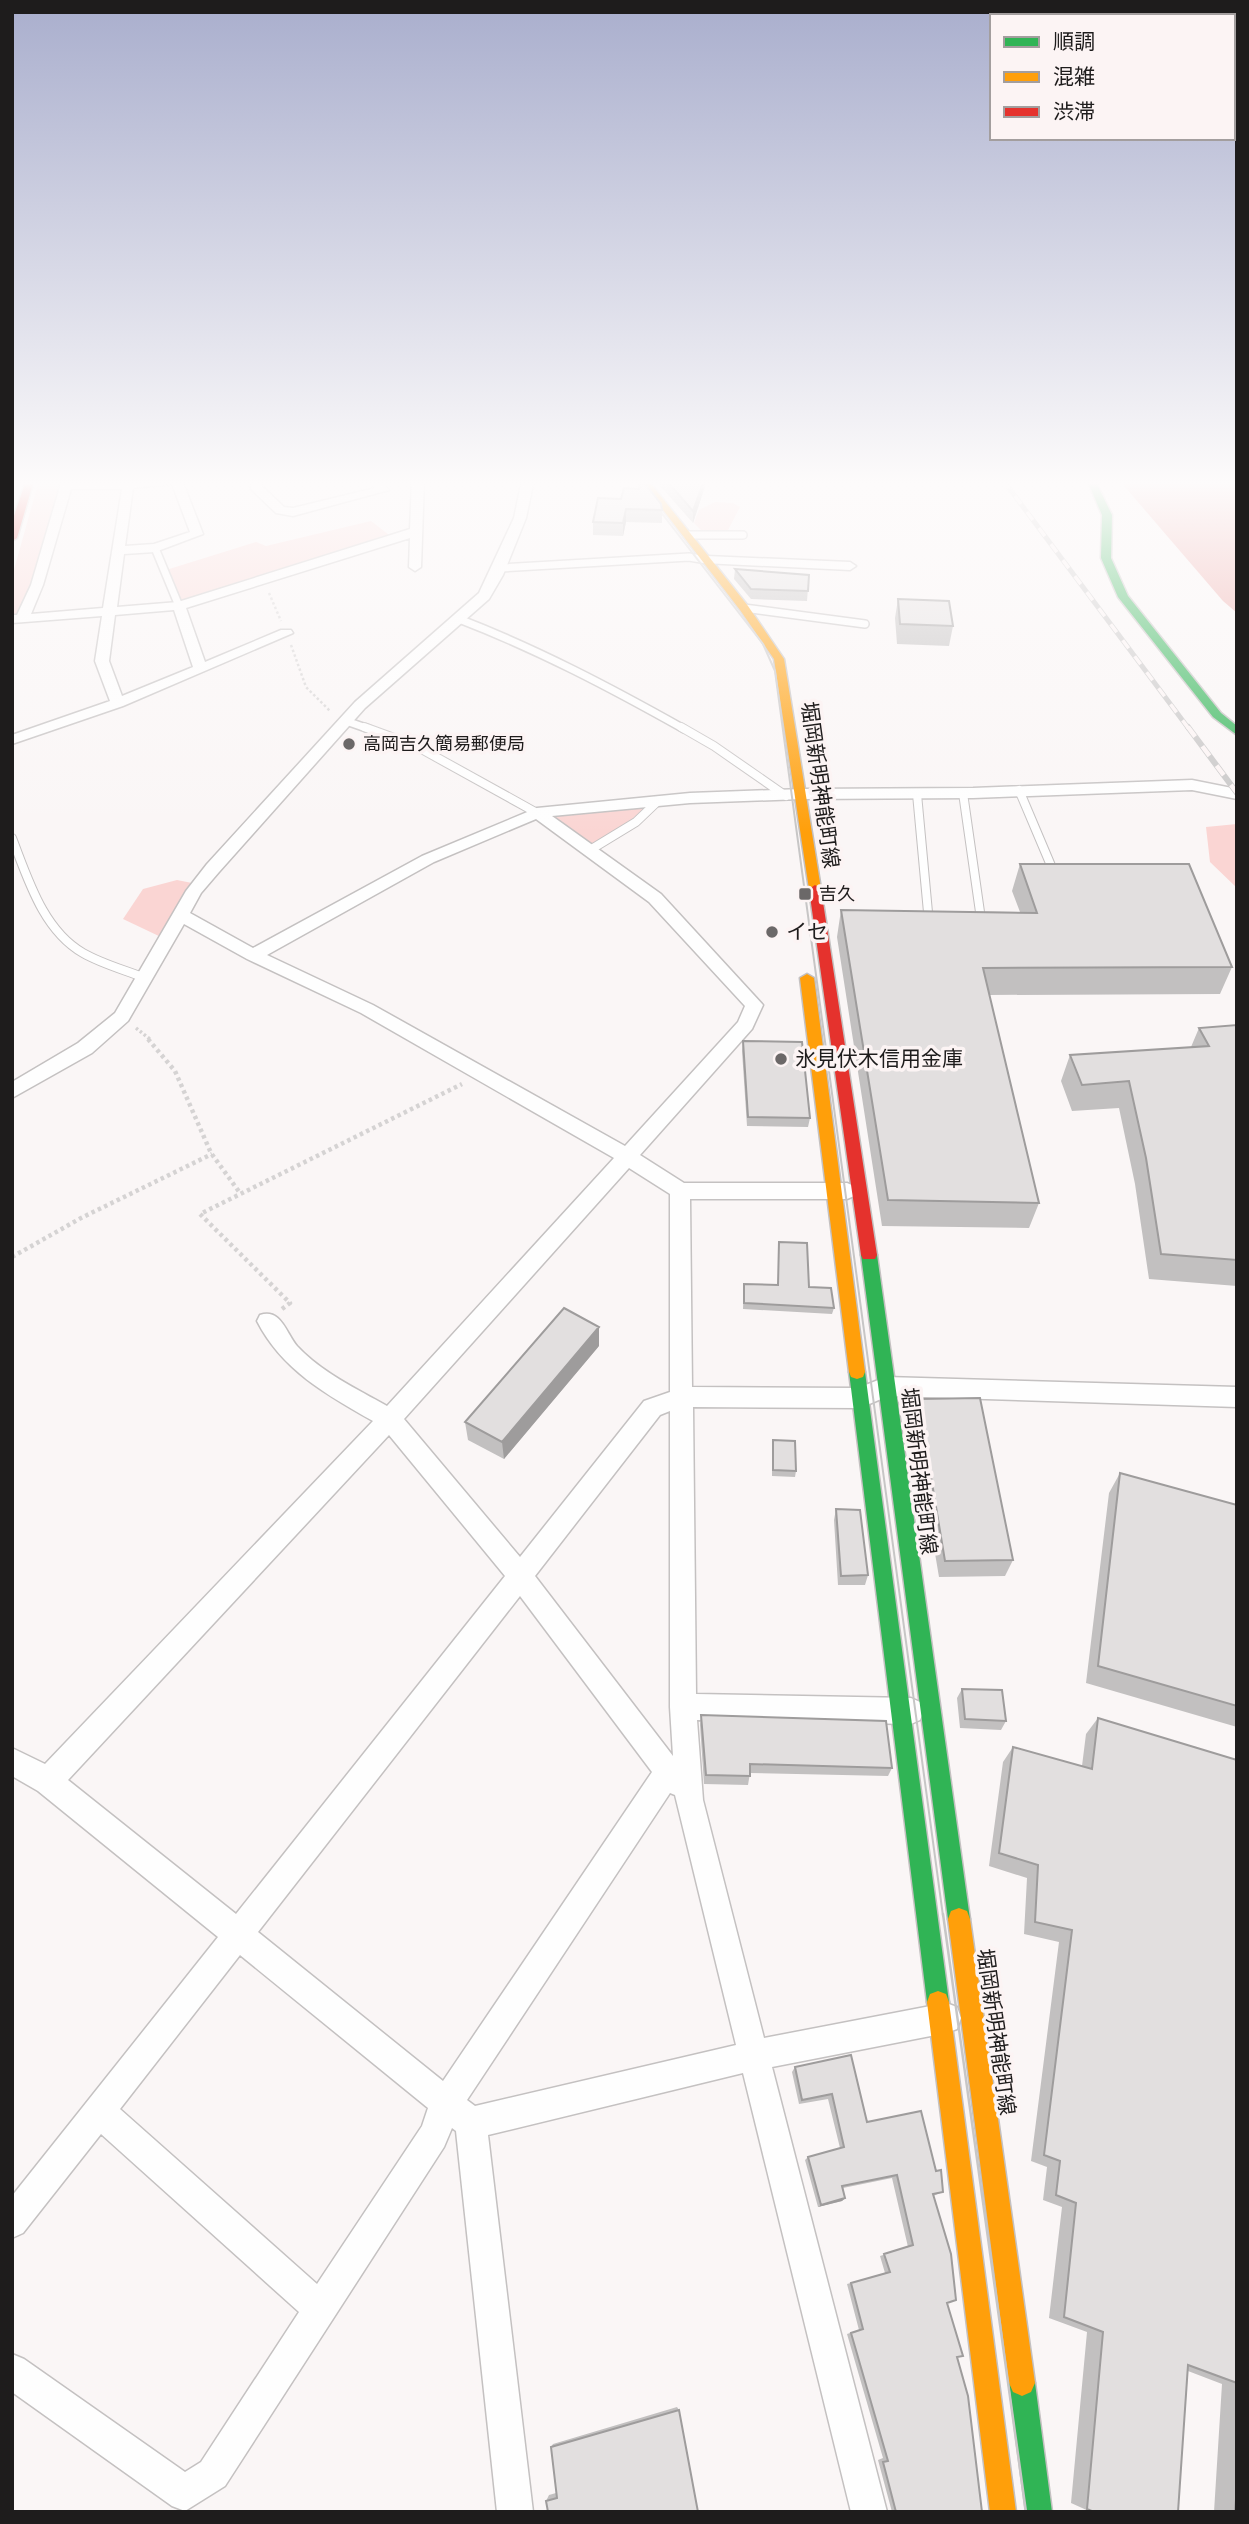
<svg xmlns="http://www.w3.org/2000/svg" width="1249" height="2524" font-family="Literata,'Noto Sans JP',serif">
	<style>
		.green { fill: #fad5d3 }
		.water { fill: #eca6a4 }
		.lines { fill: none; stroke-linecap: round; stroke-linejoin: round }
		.lane-far1-casing { stroke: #c4c1c1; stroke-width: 10 }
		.lane-casing { stroke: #c4c1c1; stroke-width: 10 }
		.street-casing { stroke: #c4c1c1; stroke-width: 3 }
		.fast-casing { stroke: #c4c1c1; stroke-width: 3 }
		.slow-casing { stroke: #c4c1c1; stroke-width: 3 }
		.jam-casing { stroke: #c4c1c1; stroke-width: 3 }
		.path-far2 { stroke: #d5d3d3; stroke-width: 2.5; stroke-dasharray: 2.5 2.5; stroke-linecap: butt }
		.path-far1 { stroke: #d5d3d3; stroke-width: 3.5; stroke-dasharray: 2.5 2.5; stroke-linecap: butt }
		.path { stroke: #d5d3d3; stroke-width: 4.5; stroke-dasharray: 3.5 3.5; stroke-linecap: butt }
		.lane-far1 { stroke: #fefefe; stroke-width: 7 }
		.lane { stroke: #fefefe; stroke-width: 8 }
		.street { fill: #fefefe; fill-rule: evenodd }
		.fast { fill: #30b455; fill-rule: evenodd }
		.slow { fill: #ff9f0a; fill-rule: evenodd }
		.jam { fill: #e5322d; fill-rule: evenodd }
		.tram-far1 { stroke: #c7c6c6; stroke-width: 2 }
		.tram { stroke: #c7c6c6; stroke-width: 2.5 }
		.rail-far1-casing { stroke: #c7c6c6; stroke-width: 5 }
		.rail-casing { stroke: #c7c6c6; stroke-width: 6 }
		.rail-far1 { stroke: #fcf4f4; stroke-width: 3.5; stroke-dasharray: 10; stroke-linecap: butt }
		.rail { stroke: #fcf4f4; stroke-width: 4.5; stroke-dasharray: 12; stroke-linecap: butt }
		.wall { fill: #c2c0c0 }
		.shaded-wall { fill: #9e9c9c }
		.building { fill: #e2dfdf; stroke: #9e9c9c; stroke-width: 2 }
		.poi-dot { fill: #6b6868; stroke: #fcf4f4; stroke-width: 2.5 }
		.labels { text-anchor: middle; stroke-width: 7; stroke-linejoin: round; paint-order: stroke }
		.far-poi-label { font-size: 18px; fill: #1e1c1c; stroke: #fcf4f4; text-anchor: start }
		.street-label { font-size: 21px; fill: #1e1c1c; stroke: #fcf4f4 }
		.poi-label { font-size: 21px; fill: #1e1c1c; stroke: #fcf4f4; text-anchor: start }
	</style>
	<rect width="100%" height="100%" fill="#faf6f6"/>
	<path class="green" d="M 39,480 L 66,480 L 39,577 L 22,618 L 12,619 L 12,577 Z
		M 715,502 L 733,503 L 740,507 L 726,534 L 704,533 L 694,523 L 699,510 Z
		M 371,521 L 397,541 L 176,605 L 166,570 L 256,542 L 266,546 Z
		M 658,801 L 636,822 L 590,850 L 537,813 Z
		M 1237,824 L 1237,888 L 1210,862 L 1206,827 Z
		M 177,880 L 197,884 L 163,938 L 123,919 L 143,889 Z"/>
	<path class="water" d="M 1119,480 L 1237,480 L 1237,613 L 1223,601 Z"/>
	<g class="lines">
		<g class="lane-far1-casing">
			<path id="lane-far1" d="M 687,535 L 743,535
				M 155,548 L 179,606
				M 501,568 L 689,557 L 707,560
				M 744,608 L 865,624
				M 459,619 C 537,649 611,688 684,729
				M 346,721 L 369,729"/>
		</g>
		<g class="lane-casing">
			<path id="lane" d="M 364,727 L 416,746 L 537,813
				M 681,727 L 714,746 L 786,796
				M 1019,790 L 1055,875
				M 963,793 L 982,926
				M 917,794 L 929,923
				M 12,838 C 28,879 43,930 83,953 C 102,964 125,970 145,978
				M 590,850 L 636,822 L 658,801"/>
		</g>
		<g class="street-casing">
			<path id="street" d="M 62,480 L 74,480 L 73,482 L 182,480 L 203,534 L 155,552 L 124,554 L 117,607 L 178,602 L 410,529 L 412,480 L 424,480 L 421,567 L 415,571 L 409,567 L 410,538 L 186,608 L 205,662 L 281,630 L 291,630 L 293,633 L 123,706 L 12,744 L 12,735 L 110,701 L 95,661 L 102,616 L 12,623 L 12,615 L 17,615 L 31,585 ZM 172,484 L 190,532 L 154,544 L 125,546 L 133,488 ZM 71,489 L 122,489 L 103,608 L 31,614 L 43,585 ZM 174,610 L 193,667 L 122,696 L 109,661 L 115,615 Z
				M 252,480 L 264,480 L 261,485 L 284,507 L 293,508 L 375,488 L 369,480 L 381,480 L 389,490 L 293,516 L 276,513 L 251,489 Z
				M 522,480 L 534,480 L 526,518 L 503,575 L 489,599 L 365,708 L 219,872 L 201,893 L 190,913 L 253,948 L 422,856 L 537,808 L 690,793 L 802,789 L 973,788 L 1192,780 L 1237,789 L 1237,799 L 1192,790 L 973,798 L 802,799 L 690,803 L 552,816 L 661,894 L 763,1005 L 752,1029 L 640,1155 L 684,1183 L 847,1183 L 854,1186 L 857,1191 L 854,1196 L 847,1199 L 690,1199 L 692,1387 L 858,1388 L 886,1377 L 1237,1387 L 1237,1407 L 888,1396 L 860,1408 L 693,1407 L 696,1694 L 911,1698 L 920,1702 L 924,1711 L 920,1720 L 911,1724 L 697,1720 L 703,1800 L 764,2038 L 946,2003 L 957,2007 L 961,2018 L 957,2029 L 946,2033 L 772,2067 L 887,2512 L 851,2512 L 743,2073 L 488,2135 L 533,2512 L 497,2512 L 456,2131 L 452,2128 L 444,2147 L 225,2486 L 185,2511 L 172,2506 L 12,2392 L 12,2354 L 24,2359 L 185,2472 L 201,2462 L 299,2312 L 101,2134 L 23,2233 L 12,2238 L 12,2196 L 218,1937 L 38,1791 L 12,1776 L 12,1748 L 45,1764 L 373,1421 C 327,1395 282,1370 257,1321 L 260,1315 C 281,1308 286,1333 297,1346 C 321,1372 357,1389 387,1406 L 614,1158 L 361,1013 L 247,959 L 184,924 L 128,1021 L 92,1053 L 12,1098 L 12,1082 L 78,1043 L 115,1013 L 186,891 L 207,864 L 355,702 L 479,593 L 514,518 ZM 536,819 L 649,902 L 745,1006 L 738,1022 L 625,1146 L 373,1005 L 267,955 L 434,862 ZM 629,1168 L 670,1194 L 670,1392 L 644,1401 L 520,1557 L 404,1419 ZM 670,1411 L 670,1707 L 673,1756 L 535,1576 L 660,1415 ZM 389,1435 L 505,1576 L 236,1914 L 68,1780 ZM 520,1596 L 652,1772 L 443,2081 L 258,1932 ZM 670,1793 L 675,1795 L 736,2045 L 475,2106 L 467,2100 ZM 240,1955 L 428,2108 L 422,2126 L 317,2284 L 120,2109 Z
				M 707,556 L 850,562 L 856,566 L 850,570 L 703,563 L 701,560 Z"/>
		</g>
		<g class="fast-casing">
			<path id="fast" d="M 1087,480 L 1095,480 L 1112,515 L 1111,558 L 1128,596 L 1221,713 L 1237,726 L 1237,735 L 1213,717 L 1118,597 L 1101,558 L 1102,515 Z
				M 869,1249 L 875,1251 L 877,1255 L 970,1919 L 967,1927 L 959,1930 L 951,1927 L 948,1919 L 861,1255 L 863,1251 Z
				M 857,1365 L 863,1367 L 865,1372 L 949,2002 L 946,2010 L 938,2013 L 930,2010 L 927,2002 L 849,1372 L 851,1367 Z
				M 1022,2370 L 1031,2374 L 1035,2383 L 1052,2512 L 1026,2512 L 1009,2383 L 1013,2374 Z"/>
		</g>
		<g class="slow-casing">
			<path id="slow" d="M 640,480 L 648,480 L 748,606 L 784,659 L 821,889 L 819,892 L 811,892 L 809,889 L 774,659 L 740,610 Z
				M 807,974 L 814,978 L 865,1372 L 863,1377 L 857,1379 L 851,1377 L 849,1372 L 800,978 Z
				M 959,1908 L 967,1911 L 970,1919 L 1035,2383 L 1031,2392 L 1022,2396 L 1013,2392 L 1009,2383 L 948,1919 L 951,1911 Z
				M 938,1991 L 946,1994 L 949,2002 L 1016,2512 L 990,2512 L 927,2002 L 930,1994 Z"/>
		</g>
		<g class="jam-casing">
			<path id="jam" d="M 26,480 L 34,480 L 17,538 L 12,541 L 12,522 Z
				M 815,885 L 821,889 L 877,1255 L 875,1259 L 863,1259 L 861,1255 L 809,889 Z"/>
		</g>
		<path class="path-far2" d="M 269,593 L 281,621
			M 291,645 L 306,687 L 330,711"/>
		<path class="path-far1" d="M 136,1028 L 151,1040"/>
		<path class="path" d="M 148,1039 L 175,1071 L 211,1153 L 240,1193
			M 12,1257 L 81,1218 L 212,1154
			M 282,1309 L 290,1303 L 200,1214 L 462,1084"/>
		<use href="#lane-far1" class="lane-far1"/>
		<use href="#lane" class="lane"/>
		<use href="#street" class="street"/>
		<use href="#fast" class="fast"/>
		<use href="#slow" class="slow"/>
		<use href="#jam" class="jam"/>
		<path class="tram-far1" d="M 636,480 L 763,644 L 775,671 L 943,1916"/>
		<path class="tram" d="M 943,1914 L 1026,2512"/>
		<g class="rail-far1-casing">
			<path id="rail-far1" d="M 1003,480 L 1189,729"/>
		</g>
		<g class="rail-casing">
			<path id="rail" d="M 1188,727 L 1237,793"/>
		</g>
		<use href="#rail-far1" class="rail-far1"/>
		<use href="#rail" class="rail"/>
	</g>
	<path class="wall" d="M 655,480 L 707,480 L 693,523 Z
		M 598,498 L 662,510 L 662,523 L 626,522 L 623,536 L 593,535 L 593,522 Z
		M 735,569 L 809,575 L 807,601 L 751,599 L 734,579 Z
		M 898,599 L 953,626 L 949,646 L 897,644 L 895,618 Z
		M 1020,864 L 1232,967 L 1220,994 L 989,995 L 1039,1203 L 1029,1228 L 882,1226 L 837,937 L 841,910 L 1020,912 L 1012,891 Z
		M 1237,1025 L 1237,1286 L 1149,1279 L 1135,1184 L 1119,1108 L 1072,1111 L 1061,1081 L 1070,1055 L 1191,1047 L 1199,1028 Z
		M 743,1041 L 810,1118 L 808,1127 L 747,1126 L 742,1051 Z
		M 779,1242 L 809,1287 L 834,1308 L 832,1314 L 743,1309 L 744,1284 L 778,1285 Z
		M 599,1346 L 504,1459 L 468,1440 L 465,1422 Z
		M 918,1399 L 1013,1560 L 1005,1576 L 939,1577 L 912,1417 Z
		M 773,1440 L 796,1471 L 795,1477 L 772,1476 L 772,1446 Z
		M 1120,1473 L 1237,1505 L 1237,1727 L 1086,1683 L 1109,1493 Z
		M 836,1509 L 868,1575 L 865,1585 L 838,1585 L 834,1520 Z
		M 962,1689 L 1006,1721 L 1001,1730 L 960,1728 L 957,1698 Z
		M 701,1715 L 892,1768 L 888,1776 L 750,1773 L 748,1785 L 704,1784 L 700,1725 Z
		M 1098,1718 L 1237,1760 L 1237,2512 L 1214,2512 L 1222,2384 L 1188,2371 L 1178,2512 L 1091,2512 L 1071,2503 L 1087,2332 L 1049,2318 L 1062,2207 L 1043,2200 L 1047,2167 L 1031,2161 L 1059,1942 L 1024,1934 L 1027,1878 L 989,1866 L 1003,1762 L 1013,1747 L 1082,1766 L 1086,1734 Z
		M 795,2067 L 867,2122 L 936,2171 L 943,2192 L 933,2196 L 947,2303 L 982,2512 L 892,2512 L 878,2460 L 883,2458 L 847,2334 L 859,2330 L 847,2284 L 885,2273 L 880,2256 L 908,2247 L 892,2178 L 843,2188 L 845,2198 L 842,2201 L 818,2207 L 805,2160 L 808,2157 L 840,2148 L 828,2099 L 799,2104 L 792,2072 Z
		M 677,2407 L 679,2410 L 698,2512 L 546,2501 L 549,2495 L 556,2493 L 551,2447 L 553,2444 Z"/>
	<path class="shaded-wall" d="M 704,480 L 707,480 L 693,523 L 693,511 Z
		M 626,509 L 626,522 L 623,536 L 623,523 Z
		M 599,1327 L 599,1346 L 504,1459 L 502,1442 Z
		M 845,2198 L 842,2201 L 818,2207 L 821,2205 Z"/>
	<path class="building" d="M 642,480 L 661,504 L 662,510 L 626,509 L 623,523 L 593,522 L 598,498 L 621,499 L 624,488 L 639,489 Z
		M 666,480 L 704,480 L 693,511 Z
		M 735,569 L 809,575 L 808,591 L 751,589 Z
		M 898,599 L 949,601 L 953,626 L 900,624 Z
		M 1020,864 L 1189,864 L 1232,967 L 983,968 L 1039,1203 L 888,1200 L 841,910 L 1037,913 Z
		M 1237,1025 L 1237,1260 L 1161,1254 L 1146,1158 L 1129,1081 L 1082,1085 L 1070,1055 L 1209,1046 L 1199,1028 Z
		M 743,1041 L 802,1042 L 810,1118 L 748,1117 Z
		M 779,1242 L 807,1243 L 809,1287 L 831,1288 L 834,1308 L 744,1303 L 744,1284 L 778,1285 Z
		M 564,1308 L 599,1327 L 502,1442 L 465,1422 Z
		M 980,1398 L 1013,1560 L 945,1561 L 918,1399 Z
		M 773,1440 L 795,1441 L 796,1471 L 773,1470 Z
		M 1120,1473 L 1237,1505 L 1237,1706 L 1098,1666 Z
		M 836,1509 L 860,1510 L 868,1575 L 841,1576 Z
		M 962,1689 L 1002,1690 L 1006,1721 L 965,1719 Z
		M 701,1715 L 886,1721 L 892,1768 L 750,1764 L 750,1776 L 706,1775 Z
		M 1098,1718 L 1237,1760 L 1237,2383 L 1188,2365 L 1178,2512 L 1094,2512 L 1087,2509 L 1103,2332 L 1064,2317 L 1076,2203 L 1056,2195 L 1060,2161 L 1044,2155 L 1072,1930 L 1035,1922 L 1038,1865 L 999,1853 L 1013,1747 L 1092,1769 Z
		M 851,2055 L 867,2122 L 921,2111 L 936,2171 L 941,2170 L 943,2192 L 933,2194 L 951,2254 L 956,2300 L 947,2303 L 963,2356 L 957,2357 L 968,2396 L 982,2512 L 896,2512 L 883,2462 L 888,2461 L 851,2333 L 863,2329 L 851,2283 L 890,2272 L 884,2254 L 913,2245 L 897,2175 L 842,2186 L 845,2198 L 821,2205 L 808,2157 L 844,2147 L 832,2094 L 802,2100 L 795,2067 Z
		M 679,2410 L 698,2512 L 548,2512 L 546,2501 L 557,2498 L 551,2447 Z
		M 1237,2486 L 1237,2512 L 1235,2512 Z"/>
	<linearGradient id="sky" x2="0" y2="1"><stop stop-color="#a9aecd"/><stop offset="0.58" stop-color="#fdfbfb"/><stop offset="1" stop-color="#fdfbfb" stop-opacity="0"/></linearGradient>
	<rect width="1249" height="833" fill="url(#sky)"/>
	<g class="poi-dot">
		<circle cx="349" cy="744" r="7"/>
		<rect x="798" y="887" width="14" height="14" rx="3.5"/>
		<circle cx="772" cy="932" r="7"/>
		<circle cx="781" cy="1059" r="7"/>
	</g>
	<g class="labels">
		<g class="far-poi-label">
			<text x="363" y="750">高岡吉久簡易郵便局</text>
			<text x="819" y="900">吉久</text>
		</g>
		<g class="street-label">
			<text transform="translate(820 785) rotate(82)" y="7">堀岡新明神能町線</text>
			<text transform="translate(919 1471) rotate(83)" y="7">堀岡新明神能町線</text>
			<text transform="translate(996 2032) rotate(82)" y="7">堀岡新明神能町線</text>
		</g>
		<g class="poi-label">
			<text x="786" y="939">イセ</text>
			<text x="795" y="1066">氷見伏木信用金庫</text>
		</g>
	</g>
	<rect width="1249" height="2524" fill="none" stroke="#1e1c1c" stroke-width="28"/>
	<rect x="990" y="14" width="245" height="126" fill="#fcf4f4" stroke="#a39e9e" stroke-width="2"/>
	<rect x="1004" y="37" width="35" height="10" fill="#30b455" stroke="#a39e9e" stroke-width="2"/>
	<text x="1053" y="49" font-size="21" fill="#1e1c1c">順調</text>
	<rect x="1004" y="72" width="35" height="10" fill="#ff9f0a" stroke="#a39e9e" stroke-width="2"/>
	<text x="1053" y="84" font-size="21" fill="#1e1c1c">混雑</text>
	<rect x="1004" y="107" width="35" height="10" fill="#e5322d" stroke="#a39e9e" stroke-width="2"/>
	<text x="1053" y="119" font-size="21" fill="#1e1c1c">渋滞</text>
</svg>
